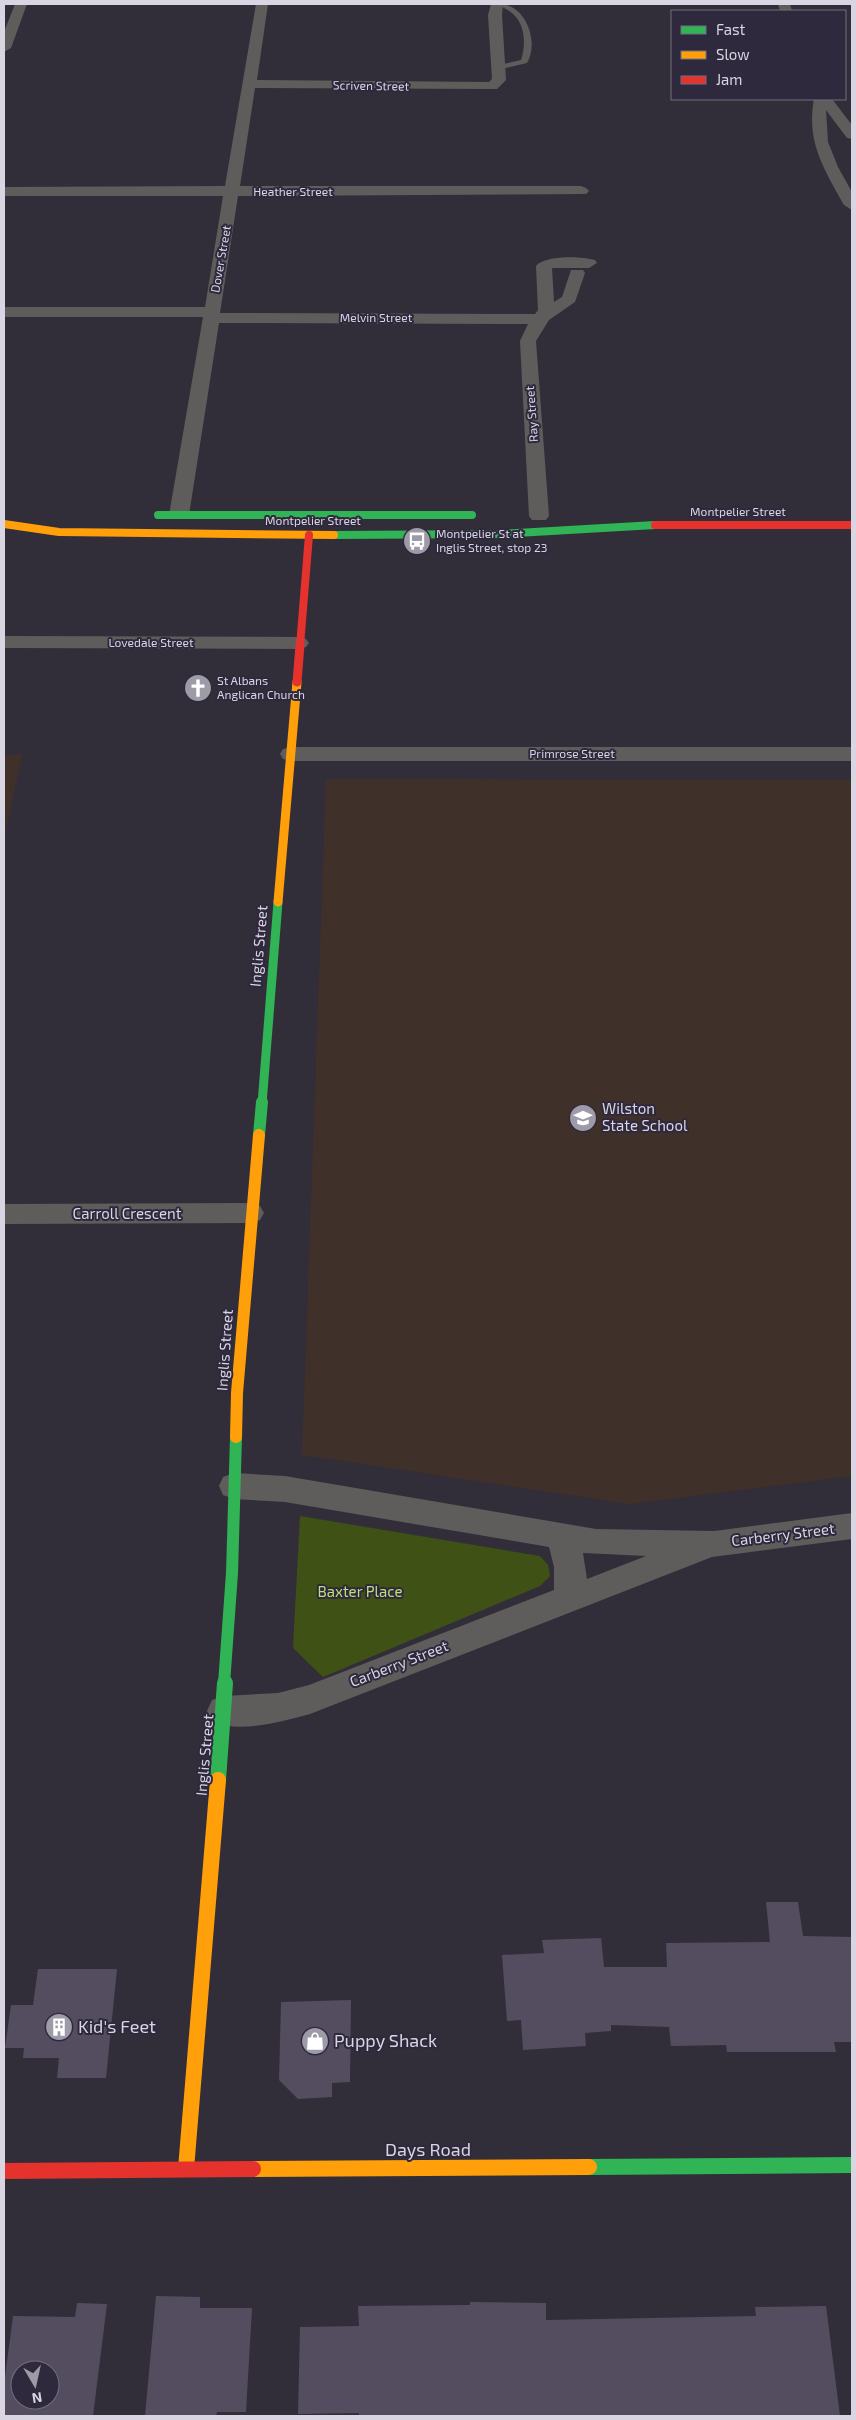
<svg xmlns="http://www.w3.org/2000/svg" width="856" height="2420" font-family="'Exo 2',sans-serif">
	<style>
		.education { fill: #40302a }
		.green { fill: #405115 }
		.building { fill: #544d5f; fill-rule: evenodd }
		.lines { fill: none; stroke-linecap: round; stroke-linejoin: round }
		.lane { fill: #5f5d5b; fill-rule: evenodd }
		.street { fill: #5f5d5b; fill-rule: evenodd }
		.fast-far3 { stroke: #30b455; stroke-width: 8 }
		.fast-far2 { stroke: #30b455; stroke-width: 9 }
		.fast-far1 { stroke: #30b455; stroke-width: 12 }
		.fast { stroke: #30b455; stroke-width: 16 }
		.slow-far3 { stroke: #ff9f0a; stroke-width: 8 }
		.slow-far2 { stroke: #ff9f0a; stroke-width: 9 }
		.slow-far1 { stroke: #ff9f0a; stroke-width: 12 }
		.slow { stroke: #ff9f0a; stroke-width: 16 }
		.jam-far2 { stroke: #e5322d; stroke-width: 8 }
		.jam-far1 { stroke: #e5322d; stroke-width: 9 }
		.jam { stroke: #e5322d; stroke-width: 16 }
		.labels { text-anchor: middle; stroke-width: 4; stroke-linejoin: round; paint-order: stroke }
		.far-street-label { font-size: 12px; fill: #d9d5e3; stroke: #2f293d }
		.far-poi-label { font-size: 12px; fill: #d9d5e3; stroke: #2f293d; text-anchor: start }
		.street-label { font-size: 15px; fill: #d9d5e3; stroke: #2f293d }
		.poi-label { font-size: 15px; fill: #d9d5e3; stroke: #2f293d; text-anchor: start }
		.park-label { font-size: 15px; fill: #bcdf7a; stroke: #2f293d }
		.near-poi-label { font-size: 18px; fill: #d9d5e3; stroke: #2f293d; text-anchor: start }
		.near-street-label { font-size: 18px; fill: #d9d5e3; stroke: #2f293d }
	</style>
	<rect width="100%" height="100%" fill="#312e39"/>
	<path class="education" d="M 4,755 L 22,755 L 4,839 Z
		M 326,779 L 852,780 L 852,1476 L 630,1504 L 302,1455 Z"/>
	<path class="green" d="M 300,1516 L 540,1556 L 548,1565 L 550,1576 L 540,1586 L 323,1677 L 293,1648 Z"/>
	<path class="building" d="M 766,1902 L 798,1902 L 803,1936 L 852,1937 L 852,2042 L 834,2042 L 836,2052 L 727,2052 L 726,2045 L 671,2046 L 669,2027 L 611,2025 L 611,2031 L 585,2033 L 586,2046 L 523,2050 L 521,2020 L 507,2021 L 502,1955 L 544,1953 L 542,1940 L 601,1938 L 604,1967 L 667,1967 L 666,1943 L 770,1942 Z
		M 38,1969 L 117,1969 L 106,2078 L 57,2078 L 59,2058 L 23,2058 L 24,2048 L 5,2048 L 11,2005 L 33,2005 Z
		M 351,2000 L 350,2082 L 332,2083 L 332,2097 L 298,2099 L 279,2080 L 281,2002 Z
		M 156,2296 L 200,2297 L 200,2308 L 252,2308 L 246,2412 L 217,2412 L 216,2416 L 145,2416 Z
		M 470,2302 L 546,2303 L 546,2320 L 756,2316 L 755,2307 L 826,2306 L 840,2416 L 359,2416 L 359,2413 L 298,2414 L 300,2327 L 359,2326 L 358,2306 L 470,2305 Z
		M 77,2303 L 107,2304 L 93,2416 L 4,2416 L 4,2384 L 13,2316 L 75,2317 ZM 20,2370 L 50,2370 L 50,2400 L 20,2400 Z"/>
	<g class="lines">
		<path class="lane" d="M 497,4 C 525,2 540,41 527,63 L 498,70 L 495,70 L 495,66 L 521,60 C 526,46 525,26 515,16 C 510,10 503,8 497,4 Z"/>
		<path class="street" d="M 15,4 L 27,4 L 11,48 L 4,52 L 4,32 Z
			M 256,4 L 268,4 L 257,80 L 489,82 L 492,79 L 488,15 L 491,4 L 503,4 L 502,15 L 506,80 L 497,89 L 255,88 L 240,186 L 581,186 L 586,188 L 589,191 L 586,194 L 238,196 L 220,313 L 535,314 L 538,310 L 536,266 C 544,255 582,256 595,260 L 597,263 L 589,268 L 552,268 L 554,302 L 562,297 L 571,270 L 583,270 L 585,273 L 575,302 L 549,320 L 536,341 L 549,516 L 546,520 L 532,520 L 529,516 L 520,341 L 528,324 L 219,323 L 189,515 L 186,519 L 172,519 L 169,515 L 203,317 L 4,317 L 4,307 L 205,307 L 223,196 L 4,196 L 4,187 L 225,186 Z
			M 778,4 L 790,4 L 792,11 L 780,11 Z
			M 814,99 L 832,99 L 852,125 L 852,139 L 847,138 L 826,110 L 828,142 L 838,167 L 852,192 L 852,210 L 844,205 C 824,169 806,142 814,99 Z
			M 4,636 L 299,637 L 306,639 L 309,643 L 306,647 L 299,649 L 4,648 Z
			M 291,747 L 852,747 L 852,761 L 291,761 L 283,759 L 280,754 L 283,749 Z
			M 250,1203 L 260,1206 L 264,1213 L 260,1220 L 250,1223 L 4,1224 L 4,1204 Z
			M 234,1473 L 285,1476 L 596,1529 L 714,1531 L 852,1513 L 852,1539 L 712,1557 L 310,1714 C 280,1722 242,1733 212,1722 L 207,1711 L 212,1700 L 224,1696 L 278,1693 L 309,1685 L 554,1590 L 554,1567 L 549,1547 L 285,1502 L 234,1499 L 223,1495 L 219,1486 L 223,1477 ZM 583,1553 L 646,1556 L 587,1579 Z"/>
		<path class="fast-far3" d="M 158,515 L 472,515
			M 334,535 L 500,534 L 655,525"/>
		<path class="fast-far2" d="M 262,1104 L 278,902"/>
		<path class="fast-far1" d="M 259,1135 L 262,1102
			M 224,1684 L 232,1573 L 236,1437"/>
		<path class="fast" d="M 218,1780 L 225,1683
			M 589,2167 L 852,2165"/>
		<path class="slow-far3" d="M 4,524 L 59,532 L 334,535"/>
		<path class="slow-far2" d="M 278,902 L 297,682"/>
		<path class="slow-far1" d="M 236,1437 L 237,1393 L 259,1135"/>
		<path class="slow" d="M 186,2169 L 218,1780
			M 253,2169 L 589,2167"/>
		<path class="jam-far2" d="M 655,525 L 852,525
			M 300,646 L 309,535"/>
		<path class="jam-far1" d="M 297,682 L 300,645"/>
		<path class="jam" d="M 4,2171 L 253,2169"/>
	</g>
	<defs>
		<g id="bus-disc" transform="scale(1.4375)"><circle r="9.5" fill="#9e9ba8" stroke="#2f293d"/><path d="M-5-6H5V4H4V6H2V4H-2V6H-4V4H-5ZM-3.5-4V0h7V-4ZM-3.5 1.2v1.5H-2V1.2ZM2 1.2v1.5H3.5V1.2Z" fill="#fff"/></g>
		<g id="church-disc" transform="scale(1.4375)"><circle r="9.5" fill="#9e9ba8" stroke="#2f293d"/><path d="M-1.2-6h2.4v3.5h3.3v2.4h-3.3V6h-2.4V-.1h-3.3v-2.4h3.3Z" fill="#fff"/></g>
		<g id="school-disc" transform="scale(1.4375)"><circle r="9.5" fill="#9e9ba8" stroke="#2f293d"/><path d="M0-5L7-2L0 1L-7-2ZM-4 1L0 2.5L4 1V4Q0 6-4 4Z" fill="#fff"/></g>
		<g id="building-disc" transform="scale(1.4375)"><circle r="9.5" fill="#9e9ba8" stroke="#2f293d"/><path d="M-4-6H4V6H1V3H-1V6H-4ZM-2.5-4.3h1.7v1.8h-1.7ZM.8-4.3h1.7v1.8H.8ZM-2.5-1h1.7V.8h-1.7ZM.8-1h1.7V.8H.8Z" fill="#fff"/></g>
		<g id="shop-disc" transform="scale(1.4375)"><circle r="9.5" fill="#9e9ba8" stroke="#2f293d"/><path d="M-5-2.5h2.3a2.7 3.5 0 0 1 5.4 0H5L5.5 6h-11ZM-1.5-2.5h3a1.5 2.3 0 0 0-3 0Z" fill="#fff"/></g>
	</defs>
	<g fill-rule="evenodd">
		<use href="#bus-disc" x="417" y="541"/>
		<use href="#church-disc" x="198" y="688"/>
		<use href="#school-disc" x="583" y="1118"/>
		<use href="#building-disc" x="59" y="2027"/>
		<use href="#shop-disc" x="315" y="2041"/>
	</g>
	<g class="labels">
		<g class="far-street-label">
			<text transform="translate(371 86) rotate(1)" y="4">Scriven Street</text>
			<text x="293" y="196">Heather Street</text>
			<text transform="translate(221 259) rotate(-80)" y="4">Dover Street</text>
			<text x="376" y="322">Melvin Street</text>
			<text transform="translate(532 414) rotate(-94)" y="4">Ray Street</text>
			<text x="738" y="516">Montpelier Street</text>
			<text x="313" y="525">Montpelier Street</text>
			<text x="151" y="647">Lovedale Street</text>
			<text x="572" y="758">Primrose Street</text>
		</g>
		<g class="far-poi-label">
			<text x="436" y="538">Montpelier St at<tspan x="436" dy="14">Inglis Street, stop 23</tspan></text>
			<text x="217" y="685">St Albans<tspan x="217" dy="14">Anglican Church</tspan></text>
		</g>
		<g class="street-label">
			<text transform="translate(259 946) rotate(-85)" y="5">Inglis Street</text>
			<text x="127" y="1219">Carroll Crescent</text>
			<text transform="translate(225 1350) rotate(-86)" y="5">Inglis Street</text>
			<text transform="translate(783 1535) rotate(-7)" y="5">Carberry Street</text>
			<text transform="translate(399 1664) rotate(-21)" y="5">Carberry Street</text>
			<text transform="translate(205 1755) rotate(-85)" y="5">Inglis Street</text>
		</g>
		<g class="poi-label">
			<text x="602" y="1114">Wilston<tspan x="602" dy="17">State School</tspan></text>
		</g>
		<g class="park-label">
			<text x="360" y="1597">Baxter Place</text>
		</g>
		<g class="near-poi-label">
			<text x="78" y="2033">Kid's Feet</text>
			<text x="334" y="2047">Puppy Shack</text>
		</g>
		<g class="near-street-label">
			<text x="428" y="2156">Days Road</text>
		</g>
	</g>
	<rect width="856" height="2420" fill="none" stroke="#d9d5e3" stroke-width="10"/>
	<rect x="671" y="10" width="175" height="90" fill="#2f293d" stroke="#736e7f"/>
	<rect x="681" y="26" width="25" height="8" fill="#30b455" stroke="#736e7f"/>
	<text x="716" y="35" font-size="15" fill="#d9d5e3">Fast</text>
	<rect x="681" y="51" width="25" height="8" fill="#ff9f0a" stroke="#736e7f"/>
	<text x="716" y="60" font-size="15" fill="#d9d5e3">Slow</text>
	<rect x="681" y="76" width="25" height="8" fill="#e5322d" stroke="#736e7f"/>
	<text x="716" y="85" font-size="15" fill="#d9d5e3">Jam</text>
	<g transform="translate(35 2385) rotate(171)"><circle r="24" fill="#2f293d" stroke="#736e7f"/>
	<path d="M0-4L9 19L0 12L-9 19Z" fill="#9e9ba8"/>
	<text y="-8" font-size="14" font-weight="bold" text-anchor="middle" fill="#d9d5e3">N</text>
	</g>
</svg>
